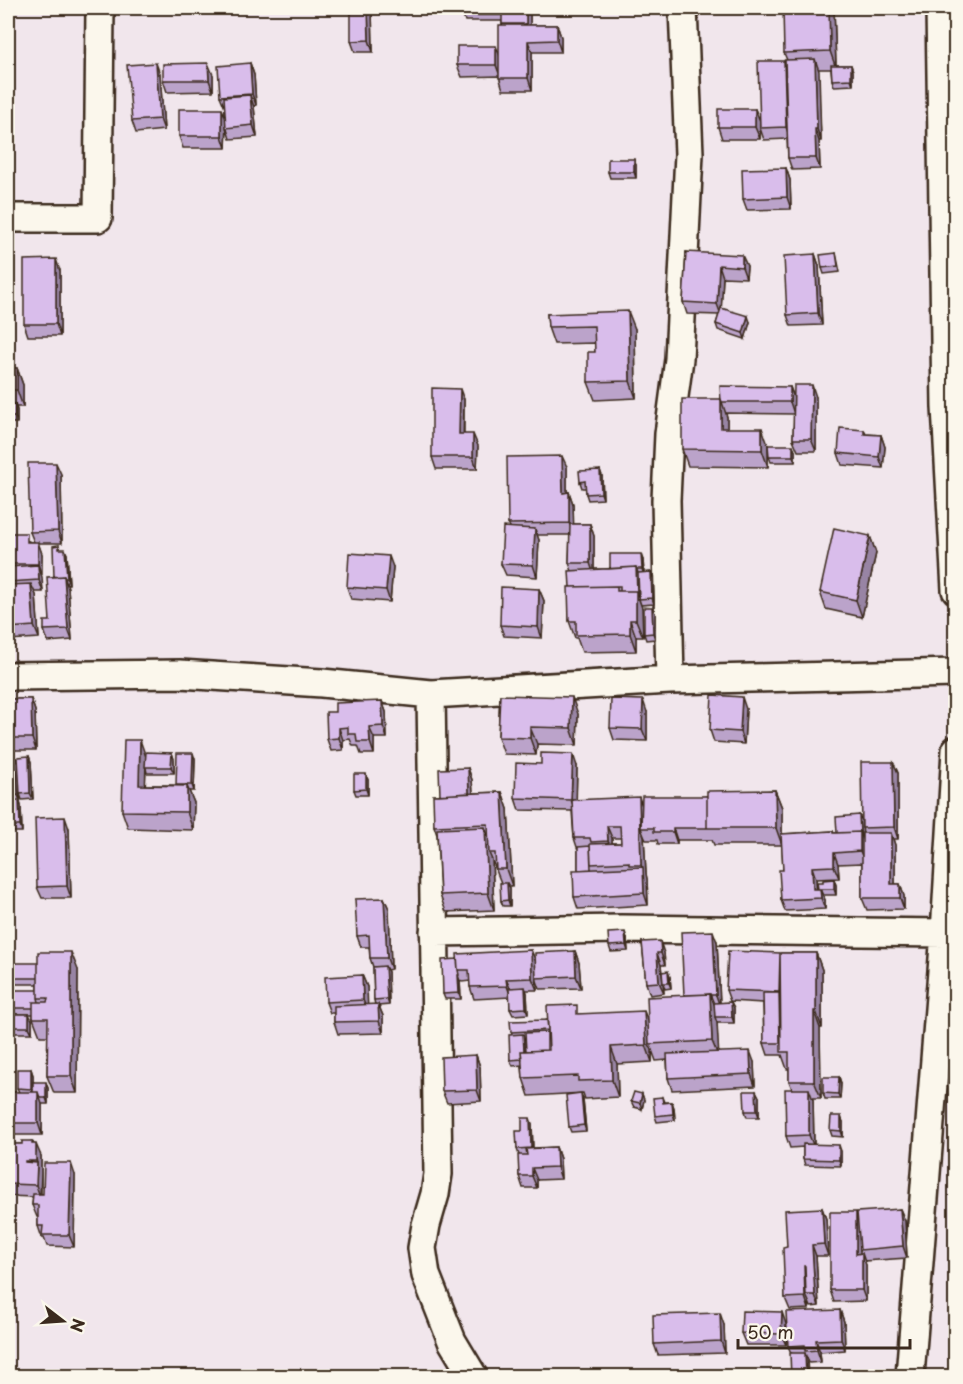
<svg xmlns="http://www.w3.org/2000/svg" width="963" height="1384" font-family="'Playpen Sans',sans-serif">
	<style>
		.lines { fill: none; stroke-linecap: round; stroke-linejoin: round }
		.street-casing { stroke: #3b2a1e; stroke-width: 32 }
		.street { stroke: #fbf7ec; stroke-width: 27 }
		.wall { fill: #bba3ca; stroke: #3b2a1e; stroke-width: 1.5; fill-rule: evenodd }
		.shaded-wall { fill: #9884a4; stroke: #3b2a1e; stroke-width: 1.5 }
		.building { fill: #d9bdeb; stroke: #3b2a1e; stroke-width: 1.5 }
	</style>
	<rect width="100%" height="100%" fill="#f1e6ec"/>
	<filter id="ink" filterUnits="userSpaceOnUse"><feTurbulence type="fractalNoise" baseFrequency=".0167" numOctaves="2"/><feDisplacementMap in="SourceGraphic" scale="12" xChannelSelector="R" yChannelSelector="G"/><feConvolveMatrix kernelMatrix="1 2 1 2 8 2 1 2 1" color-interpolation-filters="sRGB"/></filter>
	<g filter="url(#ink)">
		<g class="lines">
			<g class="street-casing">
				<path id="street" d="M 940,8 L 946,407 L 956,590
					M 8,218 L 98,218 L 100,8
					M 8,676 L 180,674 L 322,683 L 431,694 L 670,680 L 956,673
					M 670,680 L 666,500 L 669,434 L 679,359 L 689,154 L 683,8
					M 431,694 L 438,1174 L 435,1194 L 426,1225 L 422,1248 L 426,1275 L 452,1341 L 473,1376
					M 434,932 L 621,929 L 945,933
					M 910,1376 L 945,933 L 956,750"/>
			</g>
			<use href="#street" class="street"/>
		</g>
		<path class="wall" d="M 291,8 L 308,8 L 308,10 L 292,10 Z
			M 530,8 L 530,25 L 557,25 L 561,37 L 561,52 L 532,52 L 532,90 L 503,90 L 499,76 L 462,77 L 457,65 L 499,54 L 502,25 L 502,21 L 465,21 L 463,15 Z
			M 834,8 L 836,65 L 851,65 L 853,71 L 853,85 L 834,86 L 832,80 L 831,69 L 818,69 L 821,141 L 819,141 L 820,169 L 792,170 L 788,158 L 787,139 L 764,140 L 760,128 L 760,139 L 722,139 L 718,127 L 755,109 L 759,120 L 784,61 L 785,65 L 787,60 L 784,53 Z
			M 372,9 L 373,52 L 355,52 L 351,41 Z
			M 250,63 L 254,75 L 256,105 L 254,106 L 257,137 L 230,139 L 227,129 L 226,148 L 183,148 L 179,136 L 225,117 L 225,108 L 220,96 Z
			M 160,74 L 164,130 L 136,133 L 132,121 Z
			M 213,75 L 213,91 L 167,92 L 163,80 Z
			M 636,165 L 636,178 L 610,178 L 608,172 Z
			M 786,168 L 790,180 L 791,209 L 747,210 L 743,199 Z
			M 686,252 L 747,266 L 746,278 L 723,277 L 721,308 L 750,322 L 745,339 L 718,330 L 716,324 L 719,315 L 687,314 L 683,302 Z
			M 836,253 L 840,272 L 824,274 L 822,268 Z
			M 815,254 L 819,266 L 822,325 L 791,326 L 787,315 Z
			M 60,271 L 60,336 L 28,336 L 24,324 Z
			M 547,314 L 635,329 L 636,398 L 595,400 L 588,382 L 595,352 L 595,343 L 554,344 L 548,327 Z
			M 956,316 L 956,357 L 952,347 Z
			M 8,356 L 9,360 L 9,368 L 17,368 L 23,385 L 23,407 L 16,407 L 17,410 L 17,423 L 8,423 Z
			M 790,387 L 794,398 L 816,397 L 816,451 L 798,451 L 793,439 L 794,414 L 726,413 L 727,417 L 727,428 L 768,445 L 768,467 L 688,466 L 682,449 L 721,399 Z
			M 464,400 L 464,434 L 478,446 L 477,469 L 436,469 L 432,457 Z
			M 864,430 L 866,434 L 881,435 L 885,447 L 883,468 L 842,465 L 838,453 Z
			M 795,451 L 795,462 L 771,462 L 769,456 Z
			M 567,467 L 567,492 L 569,492 L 573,504 L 573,524 L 590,524 L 594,536 L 594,569 L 610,569 L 643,560 L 644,573 L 651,572 L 653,578 L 654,604 L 641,605 L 642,608 L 643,637 L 636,637 L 636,651 L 582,652 L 577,638 L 575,638 L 569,621 L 572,571 L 569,563 L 570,535 L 537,535 L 539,540 L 537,577 L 506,575 L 501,564 L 510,527 L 508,524 Z
			M 600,470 L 602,476 L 603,499 L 588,500 L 586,494 L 586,488 L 582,488 L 580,482 Z
			M 61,474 L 62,543 L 38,543 L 42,554 L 41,575 L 43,592 L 34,592 L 36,595 L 39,638 L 8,640 L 8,533 L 31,542 L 34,542 L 30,532 Z
			M 870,536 L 876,553 L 862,617 L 826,609 L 820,592 Z
			M 59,545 L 60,549 L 67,554 L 69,584 L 67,584 L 68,588 L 72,640 L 48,642 L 44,630 L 50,621 Z
			M 393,567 L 390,602 L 351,599 L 347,587 Z
			M 539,589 L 544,601 L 542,638 L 504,636 L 500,625 Z
			M 655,613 L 655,639 L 646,640 L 644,634 Z
			M 500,695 L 578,714 L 577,745 L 537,744 L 536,755 L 504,754 L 498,737 Z
			M 8,699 L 31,699 L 35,711 L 36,750 L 8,750 Z
			M 382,701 L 386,712 L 387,738 L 374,738 L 374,754 L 361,754 L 358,746 L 353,746 L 350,739 L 343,740 L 343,750 L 331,751 L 327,739 L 335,712 Z
			M 746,709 L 744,744 L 714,742 L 710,730 Z
			M 647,712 L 647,741 L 614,740 L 610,728 Z
			M 172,753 L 174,759 L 174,773 L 147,773 L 146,768 L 145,785 L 176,785 L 195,759 L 194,791 L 189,791 L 194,803 L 193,830 L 128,828 L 122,811 L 146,756 Z
			M 29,756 L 31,762 L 33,799 L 22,800 L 20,794 L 20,801 L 21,806 L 22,832 L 11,832 L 9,826 L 9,801 L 8,797 L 8,759 L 16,758 L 18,764 Z
			M 893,762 L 898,773 L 898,839 L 893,839 L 895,845 L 895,884 L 900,884 L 904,896 L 904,909 L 867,910 L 862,898 L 862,863 L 838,864 L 839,878 L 816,879 L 817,889 L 823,882 L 834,879 L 836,885 L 836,895 L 823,895 L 825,900 L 825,909 L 785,911 L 781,900 L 783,870 L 782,845 L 714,845 L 712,840 L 677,840 L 677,844 L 658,844 L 657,840 L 646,840 L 644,836 L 646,874 L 647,879 L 648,905 L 578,909 L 574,897 L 578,870 L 578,850 L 574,838 L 572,811 L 519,810 L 515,798 L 577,766 L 576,800 L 642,804 L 707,796 L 775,790 L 782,808 L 782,834 L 833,831 L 834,833 L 837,833 L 859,815 L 862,821 ZM 612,838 L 621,838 L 621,843 L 612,843 Z
			M 468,768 L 472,780 L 473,793 L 502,792 L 508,809 L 512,886 L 509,886 L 510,888 L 510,906 L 503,906 L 501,901 L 501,883 L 492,860 L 494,910 L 446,912 L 440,895 L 437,835 L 434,826 L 440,795 Z
			M 368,780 L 368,795 L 356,795 L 354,790 Z
			M 69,829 L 71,898 L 42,898 L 37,887 Z
			M 384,898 L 389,909 L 391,969 L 387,970 L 388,972 L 389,1005 L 379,1006 L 383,1016 L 383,1033 L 338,1034 L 334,1022 L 334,1013 L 330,1013 L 326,1002 L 362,975 L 367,987 L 367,1005 L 375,1005 L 374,1000 L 373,967 L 370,958 L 369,947 L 361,947 L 357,936 Z
			M 627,938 L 628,951 L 611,952 L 609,946 Z
			M 642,942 L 664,953 L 665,965 L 661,965 L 664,993 L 650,995 L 646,983 Z
			M 717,942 L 720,1003 L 731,1002 L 734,1008 L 734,1023 L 717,1023 L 718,1052 L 754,1062 L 755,1086 L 672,1090 L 668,1078 L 667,1060 L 656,1061 L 652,1050 L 652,1062 L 617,1064 L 618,1097 L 585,1099 L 583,1093 L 529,1096 L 523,1078 L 522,1065 L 513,1066 L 510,1060 L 512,1034 L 511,1032 L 547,1020 L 580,1014 L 648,1022 L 684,995 Z
			M 531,950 L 535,961 L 575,951 L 579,963 L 581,988 L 540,989 L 536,978 L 537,990 L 526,990 L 527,993 L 528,1014 L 513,1015 L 510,1009 L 510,997 L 474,999 L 470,987 L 470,981 L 462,982 L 461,980 L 461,981 L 460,981 L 461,999 L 445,999 L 443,994 L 457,959 Z
			M 781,953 L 816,953 L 822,970 L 822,1028 L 820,1028 L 821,1098 L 812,1098 L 813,1100 L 814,1145 L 841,1151 L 841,1166 L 805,1165 L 803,1159 L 803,1147 L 790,1148 L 786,1136 L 792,1089 L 789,1081 L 789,1069 L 787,1069 L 782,1055 L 768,1055 L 764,1043 L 763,1003 L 730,1001 L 726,990 Z
			M 78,970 L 77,1093 L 54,1093 L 47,1076 L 48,1036 L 40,1036 L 33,1018 L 33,1014 L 14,1014 L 12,1008 L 38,990 L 38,984 L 13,984 L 11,978 Z
			M 670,977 L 671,988 L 665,989 L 663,983 Z
			M 8,1014 L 32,1020 L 32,1033 L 8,1033 Z
			M 476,1055 L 480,1067 L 481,1101 L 447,1103 L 442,1091 Z
			M 31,1069 L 33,1075 L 33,1082 L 48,1088 L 48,1104 L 42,1104 L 42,1135 L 8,1135 L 8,1083 L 12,1088 L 12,1092 L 19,1092 L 17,1088 Z
			M 839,1077 L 841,1083 L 840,1099 L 825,1099 L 823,1093 Z
			M 756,1091 L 759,1097 L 759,1117 L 747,1117 L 745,1111 Z
			M 642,1094 L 644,1100 L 642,1109 L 634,1107 L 631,1101 Z
			M 662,1097 L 664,1102 L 672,1102 L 674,1108 L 675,1120 L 657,1122 L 655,1116 Z
			M 583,1099 L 586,1131 L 571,1132 L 569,1127 Z
			M 843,1122 L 843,1137 L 832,1136 L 830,1130 Z
			M 532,1124 L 533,1148 L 556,1147 L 560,1159 L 561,1179 L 537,1180 L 537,1188 L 523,1188 L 519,1176 L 519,1155 L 517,1149 L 522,1131 Z
			M 32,1141 L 41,1156 L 41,1194 L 43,1194 L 75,1175 L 74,1247 L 47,1246 L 44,1238 L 42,1238 L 38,1226 L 38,1217 L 37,1217 L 32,1205 L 33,1197 L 8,1196 L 8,1144 L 22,1144 Z
			M 822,1208 L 826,1219 L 828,1256 L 816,1256 L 819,1306 L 811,1307 L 809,1302 L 809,1309 L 790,1310 L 785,1298 L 787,1247 Z
			M 900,1209 L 905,1221 L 907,1258 L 864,1261 L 866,1265 L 866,1301 L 834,1302 L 830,1290 L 857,1217 Z
			M 840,1310 L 844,1322 L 845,1350 L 820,1352 L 821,1362 L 809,1363 L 807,1357 L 807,1359 L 791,1353 L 788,1346 Z
			M 786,1324 L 786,1345 L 746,1345 L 741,1333 Z
			M 724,1325 L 725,1353 L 658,1355 L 654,1344 Z"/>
		<path class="shaded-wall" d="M 368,8 L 372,8 L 372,9 L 373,52 L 369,40 Z
			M 526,8 L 530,8 L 530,35 L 526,24 Z
			M 829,8 L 834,8 L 836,68 L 830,51 Z
			M 557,25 L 561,37 L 561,52 L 557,40 Z
			M 528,41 L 532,52 L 532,90 L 528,78 Z
			M 496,46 L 500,57 L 500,76 L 496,65 Z
			M 815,59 L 819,71 L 821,141 L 817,129 Z
			M 784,61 L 788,72 L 790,139 L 786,127 Z
			M 156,63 L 160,74 L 164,130 L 160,119 Z
			M 208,63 L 213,75 L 213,91 L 209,80 Z
			M 250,63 L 254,75 L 256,105 L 252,94 Z
			M 851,65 L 853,71 L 853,85 L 851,79 Z
			M 250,95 L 254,107 L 257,137 L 253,125 Z
			M 222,109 L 227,121 L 226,148 L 222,136 Z
			M 755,109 L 760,121 L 760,139 L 755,127 Z
			M 815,129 L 819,141 L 820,169 L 816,158 Z
			M 634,159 L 636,165 L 636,178 L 634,172 Z
			M 786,168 L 790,180 L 791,209 L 787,197 Z
			M 815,254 L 819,266 L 822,325 L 818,313 Z
			M 742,255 L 747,266 L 746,278 L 742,267 Z
			M 56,259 L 60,271 L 60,336 L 56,324 Z
			M 719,265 L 723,277 L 721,315 L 717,304 Z
			M 628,311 L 635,329 L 636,398 L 630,381 Z
			M 748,316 L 750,322 L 745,339 L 743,333 Z
			M 8,356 L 9,360 L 9,385 L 8,380 Z
			M 17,368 L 23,385 L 23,407 L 17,390 Z
			M 812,385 L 816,397 L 816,451 L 811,439 Z
			M 790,387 L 794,398 L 794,414 L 790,402 Z
			M 460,389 L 464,400 L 463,446 L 459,434 Z
			M 721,399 L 727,417 L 727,445 L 721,428 Z
			M 15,404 L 17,410 L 17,423 L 15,417 Z
			M 762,428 L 768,445 L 768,467 L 762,450 Z
			M 473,434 L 478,446 L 477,469 L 473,457 Z
			M 881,435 L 885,447 L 883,468 L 879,457 Z
			M 793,445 L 795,451 L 795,462 L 793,456 Z
			M 562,456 L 567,467 L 567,504 L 563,493 Z
			M 56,463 L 61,474 L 62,543 L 58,531 Z
			M 600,470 L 602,476 L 603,499 L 601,493 Z
			M 569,492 L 573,504 L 574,534 L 569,523 Z
			M 590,524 L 594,536 L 594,575 L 590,563 Z
			M 535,529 L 539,540 L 537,577 L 533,565 Z
			M 870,536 L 876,553 L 862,617 L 856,600 Z
			M 38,542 L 42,554 L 42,575 L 38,564 Z
			M 65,549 L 67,554 L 69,584 L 67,578 Z
			M 641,554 L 643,560 L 644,575 L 642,569 Z
			M 389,556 L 393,567 L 390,602 L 386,590 Z
			M 38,565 L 42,577 L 43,592 L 39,580 Z
			M 636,567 L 640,579 L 639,599 L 641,605 L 637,593 Z
			M 651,572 L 653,578 L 654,604 L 652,598 Z
			M 64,576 L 68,588 L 72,640 L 68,629 Z
			M 31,584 L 36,595 L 39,638 L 34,626 Z
			M 539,589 L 544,601 L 542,638 L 538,627 Z
			M 636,591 L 642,608 L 643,637 L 636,620 Z
			M 652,607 L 655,613 L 655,639 L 653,633 Z
			M 630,620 L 636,637 L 636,651 L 630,634 Z
			M 572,697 L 578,714 L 577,745 L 571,728 Z
			M 742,697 L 746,709 L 744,744 L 740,732 Z
			M 31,699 L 35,711 L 36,750 L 32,738 Z
			M 643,700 L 647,712 L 647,741 L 642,729 Z
			M 382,701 L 386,712 L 387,738 L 383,726 Z
			M 369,727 L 374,738 L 374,754 L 370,742 Z
			M 530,727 L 537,744 L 536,755 L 530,738 Z
			M 339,728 L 343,740 L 343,750 L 339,738 Z
			M 140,740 L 146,757 L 145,802 L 139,785 Z
			M 172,753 L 174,759 L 174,773 L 171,767 Z
			M 193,753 L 195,759 L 194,791 L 192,785 Z
			M 573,754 L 577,766 L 576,812 L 571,800 Z
			M 29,756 L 31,762 L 33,799 L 30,793 Z
			M 16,758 L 19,764 L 20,801 L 18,795 Z
			M 893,762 L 898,773 L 898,839 L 894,827 Z
			M 468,768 L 472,780 L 474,807 L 469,795 Z
			M 366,774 L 368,780 L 368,795 L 366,789 Z
			M 187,786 L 194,803 L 193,830 L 187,812 Z
			M 775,790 L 782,808 L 782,845 L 776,828 Z
			M 502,792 L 508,809 L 512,886 L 506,869 Z
			M 639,797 L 643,809 L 641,828 L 644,836 L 646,874 L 647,879 L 648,905 L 644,893 L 643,869 L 641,865 Z
			M 19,800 L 21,806 L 22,832 L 20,826 Z
			M 859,815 L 862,821 L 863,839 L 860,833 Z
			M 65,817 L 69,829 L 71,898 L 67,886 Z
			M 607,826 L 612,838 L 612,853 L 608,841 Z
			M 485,827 L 491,844 L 489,853 L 492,860 L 494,910 L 488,893 Z
			M 673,828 L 677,840 L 677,844 L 673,832 Z
			M 860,832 L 864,843 L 865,863 L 860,851 Z
			M 891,833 L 895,845 L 895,896 L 891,884 Z
			M 834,853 L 838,864 L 839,878 L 834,866 Z
			M 812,867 L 816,879 L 817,898 L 813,889 Z
			M 834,879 L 836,885 L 836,895 L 834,889 Z
			M 507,883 L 510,888 L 510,906 L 508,900 Z
			M 900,884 L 904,896 L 904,909 L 900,898 Z
			M 820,889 L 825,900 L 825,909 L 821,898 Z
			M 384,898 L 389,909 L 391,969 L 387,958 Z
			M 713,931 L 717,942 L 720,1007 L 716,995 Z
			M 625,932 L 627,938 L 628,951 L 626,945 Z
			M 660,941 L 664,953 L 665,965 L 661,953 Z
			M 531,950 L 536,962 L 537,990 L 532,978 Z
			M 575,951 L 579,963 L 581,988 L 576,976 Z
			M 71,952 L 78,970 L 77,1093 L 71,1076 Z
			M 657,953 L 661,965 L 664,993 L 659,982 Z
			M 816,953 L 822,970 L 822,1028 L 816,1011 Z
			M 385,966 L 388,972 L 389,1005 L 387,999 Z
			M 668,971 L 670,977 L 671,988 L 669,983 Z
			M 8,974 L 10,982 L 10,1002 L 8,995 Z
			M 362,975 L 367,987 L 368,1012 L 363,1000 Z
			M 458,975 L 460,981 L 461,999 L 459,993 Z
			M 506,979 L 511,990 L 511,997 L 507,986 Z
			M 525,987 L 527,993 L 528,1014 L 526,1008 Z
			M 710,994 L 717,1011 L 715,1017 L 717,1023 L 719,1058 L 712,1041 Z
			M 731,1002 L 734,1008 L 734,1023 L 732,1017 Z
			M 378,1004 L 383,1016 L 383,1033 L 379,1021 Z
			M 644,1011 L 651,1028 L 649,1044 L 652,1050 L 652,1062 L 646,1045 Z
			M 814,1011 L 820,1028 L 821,1098 L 814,1081 Z
			M 29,1014 L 32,1020 L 32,1033 L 29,1027 Z
			M 523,1034 L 525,1040 L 526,1065 L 524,1059 Z
			M 611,1047 L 617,1064 L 618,1097 L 612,1080 Z
			M 750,1051 L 754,1062 L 755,1086 L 751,1074 Z
			M 476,1055 L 480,1067 L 481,1101 L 477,1090 Z
			M 31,1069 L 33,1075 L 33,1095 L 31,1089 Z
			M 839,1077 L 841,1083 L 840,1099 L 838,1094 Z
			M 46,1082 L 48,1088 L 48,1104 L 46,1098 Z
			M 809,1089 L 813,1100 L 814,1147 L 809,1135 Z
			M 756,1091 L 759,1097 L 759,1117 L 757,1111 Z
			M 38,1092 L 42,1104 L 42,1135 L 38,1123 Z
			M 581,1093 L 583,1099 L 586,1131 L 584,1125 Z
			M 642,1094 L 644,1100 L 642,1109 L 640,1103 Z
			M 672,1102 L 674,1108 L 675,1120 L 673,1114 Z
			M 841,1116 L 843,1122 L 843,1137 L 841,1131 Z
			M 530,1118 L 532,1124 L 533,1154 L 531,1148 Z
			M 32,1141 L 36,1153 L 36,1144 L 41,1156 L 41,1174 L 40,1197 L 36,1185 L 37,1163 Z
			M 839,1145 L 841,1151 L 841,1166 L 839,1160 Z
			M 556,1147 L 560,1159 L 561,1179 L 557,1167 Z
			M 71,1163 L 75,1175 L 74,1247 L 69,1235 Z
			M 532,1168 L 537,1180 L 537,1188 L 532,1176 Z
			M 822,1208 L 826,1219 L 828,1256 L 824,1244 Z
			M 900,1209 L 905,1221 L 907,1258 L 903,1246 Z
			M 856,1212 L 860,1224 L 860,1265 L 856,1254 Z
			M 8,1235 L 11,1243 L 10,1273 L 8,1266 Z
			M 812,1245 L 816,1256 L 819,1306 L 815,1295 Z
			M 862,1253 L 866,1265 L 866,1301 L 862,1290 Z
			M 804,1266 L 808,1278 L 806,1295 L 809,1302 L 809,1309 L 805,1297 Z
			M 840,1310 L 844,1322 L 845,1350 L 841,1339 Z
			M 782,1312 L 786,1324 L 786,1345 L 781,1334 Z
			M 720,1313 L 724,1325 L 725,1353 L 721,1341 Z
			M 816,1340 L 820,1352 L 821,1362 L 817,1350 Z
			M 805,1353 L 807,1359 L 808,1377 L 806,1377 Z"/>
		<path class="building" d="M 351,8 L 368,8 L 369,40 L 351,41 Z
			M 463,8 L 500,8 L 500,15 L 463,15 Z
			M 502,8 L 526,8 L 526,24 L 502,24 Z
			M 783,8 L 829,8 L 830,51 L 784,53 Z
			M 499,25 L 557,25 L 557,40 L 528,41 L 528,78 L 499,78 Z
			M 457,46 L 496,46 L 496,65 L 457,65 Z
			M 815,59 L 817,129 L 815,129 L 816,158 L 788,158 L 785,60 Z
			M 758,61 L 784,61 L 786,127 L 760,128 Z
			M 156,63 L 160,119 L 132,121 L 127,65 Z
			M 208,63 L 209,80 L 163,80 L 163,64 Z
			M 250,63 L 252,94 L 220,96 L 218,66 Z
			M 831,65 L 851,65 L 851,79 L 832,80 Z
			M 250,95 L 253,125 L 226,128 L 224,97 Z
			M 179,109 L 222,109 L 222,136 L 179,136 Z
			M 718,109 L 755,109 L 755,127 L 718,127 Z
			M 608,159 L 634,159 L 634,172 L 608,172 Z
			M 786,168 L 787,197 L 743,199 L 742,169 Z
			M 686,252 L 742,255 L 742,267 L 719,265 L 717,304 L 683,302 Z
			M 836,253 L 838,266 L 822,268 L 820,255 Z
			M 815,254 L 818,313 L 787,315 L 784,256 Z
			M 56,259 L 56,324 L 24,324 L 24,260 Z
			M 721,308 L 748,316 L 743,333 L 716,324 Z
			M 628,311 L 630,381 L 588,382 L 588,352 L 595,352 L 594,326 L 548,327 L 547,314 Z
			M 951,316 L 956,316 L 956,347 L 952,347 Z
			M 8,368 L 17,368 L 17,390 L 8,390 Z
			M 794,385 L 812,385 L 811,439 L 793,439 Z
			M 720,386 L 790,387 L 790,402 L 722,402 L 721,399 L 721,402 Z
			M 432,388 L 460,389 L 459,434 L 473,434 L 473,457 L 432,457 Z
			M 682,399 L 721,399 L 721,428 L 762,428 L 762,450 L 682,449 Z
			M 8,404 L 15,404 L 15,417 L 8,417 Z
			M 840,428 L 864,430 L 864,434 L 881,435 L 879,457 L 838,453 Z
			M 768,445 L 793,445 L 793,456 L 769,456 Z
			M 562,456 L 563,493 L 569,492 L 569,523 L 508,524 L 507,457 Z
			M 28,463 L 56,463 L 58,531 L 30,532 Z
			M 600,470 L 601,493 L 586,494 L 585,481 L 580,482 L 579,471 Z
			M 570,524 L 590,524 L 590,563 L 569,563 Z
			M 503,527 L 535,529 L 533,565 L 501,564 Z
			M 834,528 L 870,536 L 856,600 L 820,592 Z
			M 8,533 L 27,533 L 27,542 L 38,542 L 38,564 L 8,564 Z
			M 59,545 L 59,549 L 65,549 L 67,578 L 65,578 L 64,576 L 54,577 L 53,546 Z
			M 349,553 L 389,556 L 386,590 L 347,587 Z
			M 610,554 L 641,554 L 642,569 L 637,569 L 636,567 L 610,569 Z
			M 38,565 L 39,580 L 8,582 L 8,567 Z
			M 636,567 L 637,593 L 636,591 L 620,591 L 620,586 L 617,586 L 570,587 L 569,571 Z
			M 651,572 L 652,598 L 639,599 L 638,573 Z
			M 64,576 L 68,629 L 44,630 L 44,621 L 50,621 L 47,577 Z
			M 31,584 L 34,626 L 8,628 L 8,585 Z
			M 617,586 L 617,591 L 636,591 L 636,620 L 630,620 L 630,634 L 576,635 L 576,621 L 569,621 L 568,587 Z
			M 501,587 L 539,589 L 538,627 L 500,625 Z
			M 644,607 L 652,607 L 653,633 L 644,634 Z
			M 500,695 L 572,697 L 571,728 L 530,727 L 530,738 L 498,737 Z
			M 712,695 L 742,697 L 740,732 L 710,730 Z
			M 8,699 L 31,699 L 32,738 L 8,738 Z
			M 611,699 L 643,700 L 642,729 L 610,728 Z
			M 382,701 L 383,726 L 369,727 L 370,742 L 357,742 L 356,734 L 348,734 L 348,727 L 339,728 L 339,738 L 327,739 L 326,712 L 335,712 L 335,703 Z
			M 124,740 L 140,740 L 139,785 L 187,786 L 187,812 L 122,811 Z
			M 146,752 L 172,753 L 171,767 L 145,767 Z
			M 177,753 L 193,753 L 192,785 L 176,785 Z
			M 541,753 L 573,754 L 571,800 L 515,798 L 516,763 L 541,764 Z
			M 29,756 L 30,793 L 20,794 L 18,757 Z
			M 16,758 L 18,795 L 8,796 L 8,759 Z
			M 861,762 L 893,762 L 894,827 L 862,828 Z
			M 468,768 L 469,793 L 440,795 L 439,769 Z
			M 354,774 L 366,774 L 366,789 L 354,790 Z
			M 775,790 L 776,828 L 707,828 L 707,791 Z
			M 502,792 L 506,869 L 496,869 L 495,853 L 489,853 L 488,824 L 434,826 L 433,795 Z
			M 642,796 L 707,796 L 707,828 L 673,828 L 673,832 L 654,832 L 654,828 L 641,828 Z
			M 639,797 L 641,865 L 629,865 L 629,862 L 591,864 L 590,844 L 621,843 L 620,826 L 607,826 L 608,841 L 591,842 L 590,838 L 574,838 L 572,800 Z
			M 19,800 L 20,826 L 9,826 L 8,801 Z
			M 859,815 L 860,833 L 860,832 L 837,833 L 836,817 Z
			M 65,817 L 67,886 L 37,887 L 35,818 Z
			M 485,827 L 488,893 L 440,895 L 437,829 Z
			M 833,831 L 833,833 L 860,832 L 860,851 L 834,853 L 834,866 L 812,867 L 813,889 L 820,889 L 821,898 L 781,900 L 779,870 L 783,870 L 781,834 Z
			M 862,833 L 891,833 L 891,884 L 900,884 L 900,898 L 862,898 Z
			M 590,846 L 591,869 L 578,870 L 578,847 Z
			M 643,867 L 644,893 L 574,897 L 573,870 Z
			M 834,879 L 834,889 L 818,889 L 817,882 L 823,882 L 823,880 Z
			M 500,883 L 507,883 L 508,900 L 501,901 Z
			M 384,898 L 387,958 L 370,958 L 369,935 L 357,936 L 355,899 Z
			M 713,931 L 716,995 L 711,995 L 710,994 L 684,995 L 681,932 Z
			M 625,932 L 626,945 L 609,946 L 608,933 Z
			M 660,941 L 661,953 L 657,953 L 659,982 L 646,983 L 642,942 Z
			M 531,950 L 532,978 L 506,979 L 507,986 L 470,987 L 469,970 L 458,970 L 457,954 Z
			M 575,951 L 576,976 L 536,978 L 535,953 Z
			M 728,951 L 781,953 L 780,953 L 779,992 L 726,990 Z
			M 38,952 L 71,952 L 71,1076 L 47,1076 L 48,1018 L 33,1018 L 33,1002 L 47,1002 L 48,998 L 38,998 Z
			M 780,953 L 816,953 L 816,1011 L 814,1011 L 814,1081 L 789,1081 L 789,1052 L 781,1052 Z
			M 457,959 L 458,970 L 459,975 L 458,975 L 459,993 L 443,994 L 442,960 Z
			M 11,963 L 38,963 L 38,978 L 11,978 Z
			M 385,966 L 387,999 L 374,1000 L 373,967 Z
			M 668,971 L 669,983 L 663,983 L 662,972 Z
			M 362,975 L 363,1000 L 326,1002 L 325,977 Z
			M 525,987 L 526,1008 L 510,1009 L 509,988 Z
			M 12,990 L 38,990 L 38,998 L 39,1002 L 33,1002 L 33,1008 L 12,1008 Z
			M 763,993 L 779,993 L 780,1043 L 764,1043 Z
			M 710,994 L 712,1041 L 649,1044 L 647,997 Z
			M 731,1002 L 732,1017 L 715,1017 L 714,1003 Z
			M 378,1004 L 379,1021 L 334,1022 L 334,1006 Z
			M 577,1005 L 577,1014 L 644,1011 L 646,1045 L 611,1047 L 612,1080 L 578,1081 L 578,1076 L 523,1078 L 521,1051 L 549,1050 L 547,1006 Z
			M 8,1014 L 29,1014 L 29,1027 L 8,1027 Z
			M 547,1020 L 548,1030 L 511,1032 L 510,1021 Z
			M 547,1032 L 547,1050 L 526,1051 L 525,1033 Z
			M 523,1034 L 524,1051 L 521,1051 L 522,1059 L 510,1060 L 509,1035 Z
			M 750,1051 L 751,1074 L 668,1078 L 667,1054 Z
			M 476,1055 L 477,1090 L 442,1091 L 441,1057 Z
			M 17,1069 L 31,1069 L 31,1089 L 17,1088 Z
			M 823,1077 L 839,1077 L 838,1094 L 823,1093 Z
			M 10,1082 L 10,1092 L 8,1092 L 8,1083 Z
			M 33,1082 L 46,1082 L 46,1098 L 40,1098 L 38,1092 L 33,1092 Z
			M 785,1089 L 809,1089 L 809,1135 L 786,1136 Z
			M 744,1091 L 756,1091 L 757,1111 L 745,1111 Z
			M 8,1092 L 38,1092 L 38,1123 L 8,1123 Z
			M 634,1092 L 642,1094 L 640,1103 L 631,1101 Z
			M 581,1093 L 584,1125 L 569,1127 L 566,1095 Z
			M 662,1097 L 663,1103 L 672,1102 L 673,1114 L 655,1116 L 653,1098 Z
			M 831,1116 L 841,1116 L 841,1131 L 830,1130 Z
			M 522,1118 L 530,1118 L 531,1148 L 517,1149 L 516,1131 L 522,1131 Z
			M 22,1141 L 32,1141 L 32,1144 L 36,1144 L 36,1161 L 25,1161 L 25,1162 L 37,1163 L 36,1185 L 8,1184 L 8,1144 L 22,1144 Z
			M 803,1144 L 839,1145 L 839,1160 L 803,1159 Z
			M 556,1147 L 557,1167 L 532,1168 L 532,1176 L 519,1176 L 518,1155 L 527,1155 L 526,1149 Z
			M 44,1163 L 71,1163 L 69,1235 L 42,1235 L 43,1226 L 38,1226 L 38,1205 L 32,1205 L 33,1194 L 43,1194 Z
			M 822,1208 L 824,1244 L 812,1245 L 815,1295 L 806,1295 L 805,1266 L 804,1266 L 805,1297 L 785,1298 L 783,1248 L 787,1247 L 785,1210 Z
			M 900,1209 L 903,1246 L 860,1250 L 857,1212 Z
			M 830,1212 L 856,1212 L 856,1254 L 862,1253 L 862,1290 L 830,1290 Z
			M 840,1310 L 841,1339 L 816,1340 L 817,1350 L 805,1351 L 805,1345 L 788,1346 L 786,1312 Z
			M 742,1311 L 782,1312 L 781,1334 L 741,1333 Z
			M 720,1313 L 721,1341 L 654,1344 L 653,1315 Z
			M 790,1353 L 805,1353 L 806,1377 L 791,1377 Z"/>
	</g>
	<rect width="963" height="1384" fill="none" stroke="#fbf7ec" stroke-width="30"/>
	<rect x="15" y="15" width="933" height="1354" fill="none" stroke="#3b2a1e" stroke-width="2" filter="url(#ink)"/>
	<g transform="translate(63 1321) rotate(107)" stroke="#fbf7ec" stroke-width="4.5" paint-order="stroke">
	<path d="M0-4.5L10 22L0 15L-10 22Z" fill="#3b2a1e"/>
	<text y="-9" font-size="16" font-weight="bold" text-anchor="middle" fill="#3b2a1e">N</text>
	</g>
	<path d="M738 1339v9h172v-9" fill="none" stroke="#3b2a1e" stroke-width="3"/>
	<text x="747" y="1339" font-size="18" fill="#3b2a1e" stroke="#fbf7ec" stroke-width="4.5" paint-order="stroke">50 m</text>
</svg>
